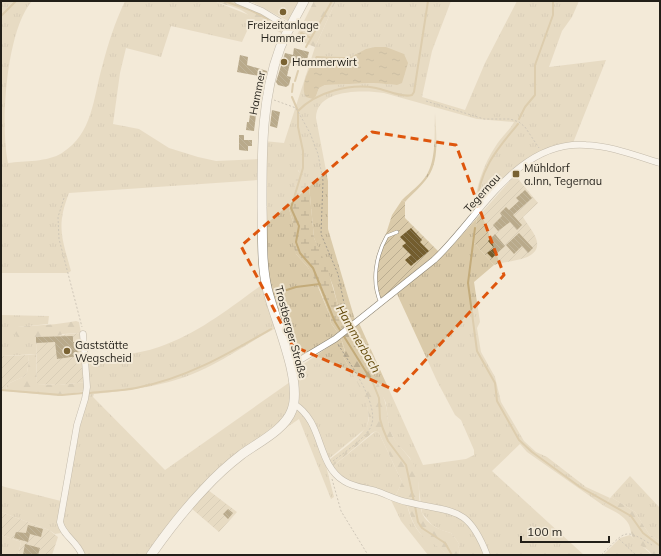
<svg xmlns="http://www.w3.org/2000/svg" width="661" height="556" font-family="Mulish,sans-serif">
	<style>
		.grass { fill: url(#grass-tufts); fill-rule: evenodd }
		.forest { fill: url(#forest-firs) }
		.wetland { fill: url(#wetland-marsh) }
		.garden { fill: url(#garden-furrows) }
		.pitch { fill: #dacaa9 }
		.water { fill: url(#water-ripples) }
		.lines { fill: none; stroke-linecap: round; stroke-linejoin: round }
		.stream { stroke: #c3ab7a; stroke-width: 2 }
		.building { fill: url(#building-back-hatch) }
		.service-casing { stroke: #8b8373; stroke-width: 4 }
		.minor-casing { stroke: #8b8373; stroke-width: 7 }
		.secondary-casing { stroke: #8b8373; stroke-width: 10 }
		.path { stroke: #a39c8e; stroke-width: 1; stroke-dasharray: 2 2; stroke-linecap: butt }
		.service { stroke: #fff; stroke-width: 3 }
		.minor { stroke: #fff; stroke-width: 6 }
		.secondary { stroke: #fff; stroke-width: 9 }
		.marked { fill: none; stroke: #de560d; stroke-width: 3; stroke-dasharray: 8 5; stroke-linejoin: round }
		.poi-dot { fill: #796232; stroke: #f3ead8; stroke-width: 1.5 }
		.labels { text-anchor: middle; stroke-width: 4; stroke-linejoin: round; paint-order: stroke }
		.poi-label { font-size: 11px; fill: #221f18; stroke: #f3ead8; text-anchor: start }
		.street-label { font-size: 11px; fill: #221f18; stroke: #f3ead8 }
		.water-label { font-size: 12px; font-style: italic; fill: #5d4404; stroke: #f3ead8 }
	</style>
	<defs>
		<pattern id="grass-tufts" width="24" height="20" patternUnits="userSpaceOnUse"><rect width="24" height="20" fill="#dacaa9"/><path d="M3 7l-1-3M5 7V3M7 7l1-3M15 17l-1-3M17 17v-4M19 17l1-3" fill="none" stroke="#bbad91"/></pattern>
		<pattern id="forest-firs" width="22" height="20" patternUnits="userSpaceOnUse"><rect width="22" height="20" fill="#dacaa9"/><path d="M5 1l3.5 6h-7zM16 11l3.5 6h-7z" fill="#bbad91"/></pattern>
		<pattern id="wetland-marsh" width="20" height="14" patternUnits="userSpaceOnUse"><rect width="20" height="14" fill="#dacaa9"/><path d="M1 5h8M5 5V1M11 12h8M15 12V8" fill="none" stroke="#bbad91"/></pattern>
		<pattern id="garden-furrows" width="10" height="10" patternUnits="userSpaceOnUse"><rect width="10" height="10" fill="#dacaa9"/><path d="M-1 1l2-2M0 10L10 0M9 11l2-2" fill="none" stroke="#bbad91"/></pattern>
		<pattern id="water-ripples" width="26" height="14" patternUnits="userSpaceOnUse"><rect width="26" height="14" fill="#c3ab7a"/><path d="M2 4q2-2 4 0t4 0M15 11q2-2 4 0t4 0" fill="none" stroke="#9e8b63"/></pattern>
		<pattern id="building-back-hatch" width="6" height="6" patternUnits="userSpaceOnUse"><rect width="6" height="6" fill="#735d2e"/><path d="M-1 5l2 2M0 0l6 6M5-1l2 2" fill="none" stroke="#867551"/></pattern>
	</defs>
	<rect width="100%" height="100%" fill="#f3ead8"/>
	<path class="grass" d="M 1,1 L 32,1 C 6,31 0,125 8,163 C 24,161 48,162 62,153 C 93,133 93,99 102,67 C 108,44 115,22 125,1 L 214,1 L 249,15 L 252,20 L 242,42 L 171,26 L 161,57 L 126,48 L 120,73 L 113,124 L 139,129 L 169,148 L 198,157 L 216,161 L 259,159 L 259,180 L 69,193 C 56,226 62,238 71,271 L 68,273 L 1,273 Z
		M 336,1 L 451,1 L 432,51 L 422,97 L 465,110 L 485,63 L 517,1 L 579,1 L 572,17 L 562,31 L 549,67 L 606,60 L 573,143 C 523,152 503,177 473,214 C 476,188 482,166 497,144 C 502,136 510,130 514,122 L 477,119 L 384,93 C 363,90 316,89 316,118 L 328,181 L 328,229 L 355,320 L 347,327 L 337,302 L 333,286 L 314,238 L 309,185 L 298,170 L 294,195 L 289,209 L 293,222 L 296,254 L 307,266 L 314,277 L 330,316 L 331,323 L 338,333 L 302,357 L 297,358 L 290,353 L 268,276 L 264,141 L 284,143 L 315,47 ZM 359,54 L 397,85 L 375,83 L 325,85 L 319,88 L 316,96 L 319,56 L 351,57 Z
		M 435,113 C 436,133 440,160 428,177 C 422,186 412,194 405,202 L 402,200 C 410,192 420,185 426,176 C 437,159 434,132 435,113 Z
		M 477,218 L 474,243 L 494,265 L 474,282 L 480,322 L 477,328 L 481,352 L 495,377 L 501,402 L 524,441 L 536,452 L 547,457 L 586,487 L 610,498 L 604,506 L 527,452 L 520,444 L 492,471 L 584,555 L 488,555 L 471,526 L 485,555 L 460,555 L 458,542 L 451,533 L 441,530 L 432,525 L 422,513 L 418,481 L 410,458 L 396,442 L 389,429 L 386,403 L 350,331 L 359,323 L 423,465 L 466,459 L 474,455 L 474,450 L 461,420 L 455,415 L 437,381 L 397,294 L 452,246 Z
		M 263,284 L 276,328 C 254,339 234,354 212,365 C 175,385 134,390 94,394 L 93,397 L 165,470 L 290,382 L 290,405 L 283,420 L 251,444 L 148,555 L 84,555 L 79,543 L 65,531 L 61,514 L 80,422 L 87,357 C 111,356 136,355 159,347 C 198,334 231,307 263,284 Z
		M 1,315 L 49,316 L 48,324 L 18,327 L 36,337 L 36,354 L 1,356 Z
		M 341,338 L 345,352 L 343,356 C 353,376 376,405 366,428 L 325,462 L 334,497 L 331,499 L 299,419 L 274,436 L 295,412 L 298,411 L 296,373 L 298,368 Z
		M 376,431 L 379,433 L 402,482 L 395,497 L 346,481 L 332,467 Z
		M 630,476 L 660,508 L 660,541 L 649,534 L 635,512 L 611,497 Z
		M 1,486 L 61,501 L 58,522 L 61,533 L 55,534 L 49,530 L 1,512 Z
		M 390,498 L 407,505 C 410,517 415,531 426,538 C 434,544 441,547 446,555 L 428,555 L 401,521 Z
		M 1,535 L 21,542 L 18,555 L 1,555 Z
		M 630,535 L 652,555 L 603,555 L 620,538 Z"/>
	<path class="forest" d="M 214,1 C 220,1 227,0 233,1 C 252,4 270,19 286,28 L 284,34 L 252,20 C 245,7 226,6 214,1 Z
		M 314,1 L 336,1 L 315,47 L 295,39 Z
		M 76,321 L 79,322 L 81,333 L 63,334 L 56,337 L 20,339 L 15,334 L 18,327 C 38,325 57,325 76,321 Z
		M 350,331 C 362,354 378,377 385,402 C 388,411 387,421 390,430 C 395,445 411,455 416,470 C 421,484 417,500 422,513 C 427,525 440,530 451,533 L 458,542 L 460,555 L 446,555 C 440,546 432,544 424,537 C 413,527 410,514 406,501 L 395,497 L 402,482 L 379,433 L 376,431 L 372,433 L 332,467 L 329,460 C 340,451 357,440 366,427 C 377,411 351,372 343,356 L 345,351 L 341,338 Z
		M 36,354 L 37,384 L 59,385 L 85,382 L 85,391 L 58,396 L 6,391 L 7,385 C 27,372 27,384 29,355 Z
		M 611,497 L 635,512 L 649,534 L 660,541 L 660,555 L 652,555 C 649,549 642,547 637,543 C 629,535 632,529 628,523 C 623,515 612,510 604,506 Z"/>
	<path class="wetland" d="M 297,170 L 306,178 L 309,185 L 314,238 L 327,267 L 337,302 L 347,327 L 338,333 L 331,323 L 330,316 L 320,290 L 307,266 L 296,254 L 293,244 L 293,222 L 289,209 L 294,195 Z"/>
	<path class="garden" d="M 515,175 L 538,203 L 523,217 C 527,224 536,234 537,242 C 540,262 505,260 494,265 L 474,243 L 477,218 Z
		M 402,200 L 405,202 L 405,218 L 439,252 L 378,301 L 374,273 L 376,265 L 392,215 Z
		M 81,333 L 85,382 L 59,385 L 37,384 L 36,337 C 52,337 65,334 81,333 Z
		M 29,355 C 27,384 27,372 7,385 L 6,391 L 1,390 L 1,356 Z
		M 208,490 L 237,512 L 219,532 L 191,508 Z
		M 1,512 L 49,530 L 58,537 L 52,555 L 18,555 L 21,542 L 1,535 Z"/>
	<path class="pitch" d="M 250,1 L 299,1 L 288,21 Z"/>
	<path class="water" d="M 375,47 L 386,47 L 404,54 L 408,63 L 402,83 L 397,85 L 374,83 L 325,85 L 319,88 L 316,96 L 313,99 L 306,97 C 299,86 310,67 316,56 L 351,57 L 366,49 Z"/>
	<g class="lines">
		<path class="stream" d="M 224,1 L 250,10 L 268,19
			M 1,16 L 16,1
			M 301,33 L 311,38
			M 306,47 L 332,1
			M 295,81 L 298,71
			M 292,92 L 293,84
			M 292,97 L 298,111 L 298,127 L 303,151 L 303,168 L 291,208 L 299,226 L 296,242 L 300,253 L 313,268 L 335,322 L 373,383 L 379,398 L 380,419 L 383,429 L 388,441 L 406,465 L 414,502
			M 298,111 C 316,92 350,83 376,88 C 386,90 402,98 412,95 L 414,92 L 428,1
			M 519,119 L 525,107 L 535,95 L 535,65 L 553,15 L 553,1
			M 477,207 C 478,171 497,149 518,124
			M 475,228 L 468,283 L 477,351 L 495,383 L 497,401 L 519,440 L 532,452 L 580,487 L 631,516 L 643,533 L 660,546
			M 274,294 L 296,287 L 320,284
			M 1,390 L 62,395 L 83,393
			M 90,393 C 105,391 121,391 136,388 C 187,378 226,355 271,329
			M 415,506 L 418,522 L 422,528 L 445,543 L 452,555"/>
	</g>
	<path class="building" d="M 294,48 L 309,52 L 305,67 L 290,63 L 287,76 L 291,77 L 289,85 L 286,87 L 278,85 L 276,82 L 285,53 L 293,55 Z
		M 240,55 L 248,57 L 247,65 L 267,71 L 261,99 L 256,99 L 259,76 L 237,72 Z
		M 272,110 L 280,112 L 277,128 L 270,126 Z
		M 250,114 L 256,115 L 254,131 L 246,130 L 247,122 L 249,122 Z
		M 239,135 L 244,135 L 244,140 L 252,140 L 252,146 L 248,146 L 248,151 L 239,150 Z
		M 525,190 L 532,198 L 513,215 L 522,225 L 517,230 L 510,222 L 498,231 L 493,225 L 502,216 L 500,213 L 506,207 L 509,210 L 519,201 L 516,198 Z
		M 411,228 L 422,240 L 420,242 L 429,251 L 411,266 L 405,260 L 411,255 L 402,246 L 406,243 L 400,237 Z
		M 519,233 L 533,248 L 528,253 L 522,246 L 514,254 L 506,245 Z
		M 495,234 L 505,246 L 492,258 L 487,253 L 494,248 L 488,241 Z
		M 73,336 L 73,342 L 77,342 L 78,356 L 57,359 L 55,342 L 36,343 L 36,337 Z
		M 228,509 L 233,513 L 228,519 L 223,514 Z
		M 28,525 L 43,529 L 41,537 L 30,534 L 28,542 L 14,538 L 16,532 L 26,533 Z
		M 25,544 L 40,548 L 38,555 L 23,555 Z"/>
	<g class="lines">
		<g class="service-casing">
			<path id="service" d="M 381,303 C 371,282 376,255 387,236 L 397,232"/>
		</g>
		<g class="minor-casing">
			<path id="minor" d="M 238,1 L 262,11 L 290,28
				M 290,366 L 335,339 L 434,260 C 479,218 516,140 586,145 C 612,146 636,156 660,163
				M 294,404 C 324,422 316,464 344,481 C 353,487 365,488 376,491 C 386,494 396,500 407,502 C 453,513 468,505 487,555
				M 82,555 C 77,541 63,536 60,522 L 77,425 L 85,399 L 87,387 L 83,334"/>
		</g>
		<g class="secondary-casing">
			<path id="secondary" d="M 151,555 C 167,532 185,509 204,489 C 215,477 228,465 241,455 C 257,443 285,430 292,410 C 303,380 274,319 267,288 C 261,262 263,234 262,207 C 262,153 261,99 280,48 C 286,32 296,17 304,1"/>
		</g>
		<path class="path" d="M 274,100 L 296,108 L 310,133 L 318,154 L 323,181 L 321,234 L 338,274 L 344,303 L 350,320
			M 426,101 L 484,119 L 510,119 L 519,122 L 525,127 L 539,148
			M 64,198 L 58,217 L 59,239 L 82,327
			M 333,461 C 345,452 360,442 369,430 C 384,409 349,363 338,344
			M 332,479 L 341,511 L 368,555
			M 619,539 L 636,555
			M 601,555 C 625,533 622,526 652,545"/>
		<use href="#service" class="service"/>
		<use href="#minor" class="minor"/>
		<use href="#secondary" class="secondary"/>
	</g>
	<path d="M0 0H661V556H0ZM 372,132 L 456,145 L 504,275 L 397,391 L 293,346 L 241,246 Z" fill="#f3ead8" fill-opacity=".55" fill-rule="evenodd"/>
	<path class="marked" d="M 372,132 L 456,145 L 504,275 L 397,391 L 293,346 L 241,246 Z"/>
	<g class="poi-dot">
		<circle cx="283" cy="12" r="4"/>
		<circle cx="284" cy="62" r="4"/>
		<rect x="512" y="170" width="8" height="8" rx="2"/>
		<circle cx="67" cy="351" r="4"/>
	</g>
	<g class="labels">
		<g class="poi-label">
			<text x="283" y="29" text-anchor="middle">Freizeitanlage<tspan x="283" dy="13">Hammer</tspan></text>
			<text x="292" y="66">Hammerwirt</text>
			<text x="524" y="172">Mühldorf<tspan x="524" dy="13">a.Inn, Tegernau</tspan></text>
			<text x="75" y="349">Gaststätte<tspan x="75" dy="13">Wegscheid</tspan></text>
		</g>
		<g class="street-label">
			<text transform="translate(257 93) rotate(-79)" y="4">Hammer</text>
			<text transform="translate(482 193) rotate(-48)" y="4">Tegernau</text>
			<text transform="translate(291 332) rotate(75)" y="4">Trostberger Straße</text>
		</g>
		<g class="water-label">
			<text transform="translate(358 339) rotate(60)" y="4">Hammerbach</text>
		</g>
	</g>
	<rect width="661" height="556" fill="none" stroke="#221f18" stroke-width="4"/>
	<path d="M521 536v6h88v-6" fill="none" stroke="#221f18" stroke-width="2"/>
	<text x="527" y="536" font-size="12" fill="#221f18" stroke="#f3ead8" stroke-width="3" paint-order="stroke">100 m</text>
</svg>
